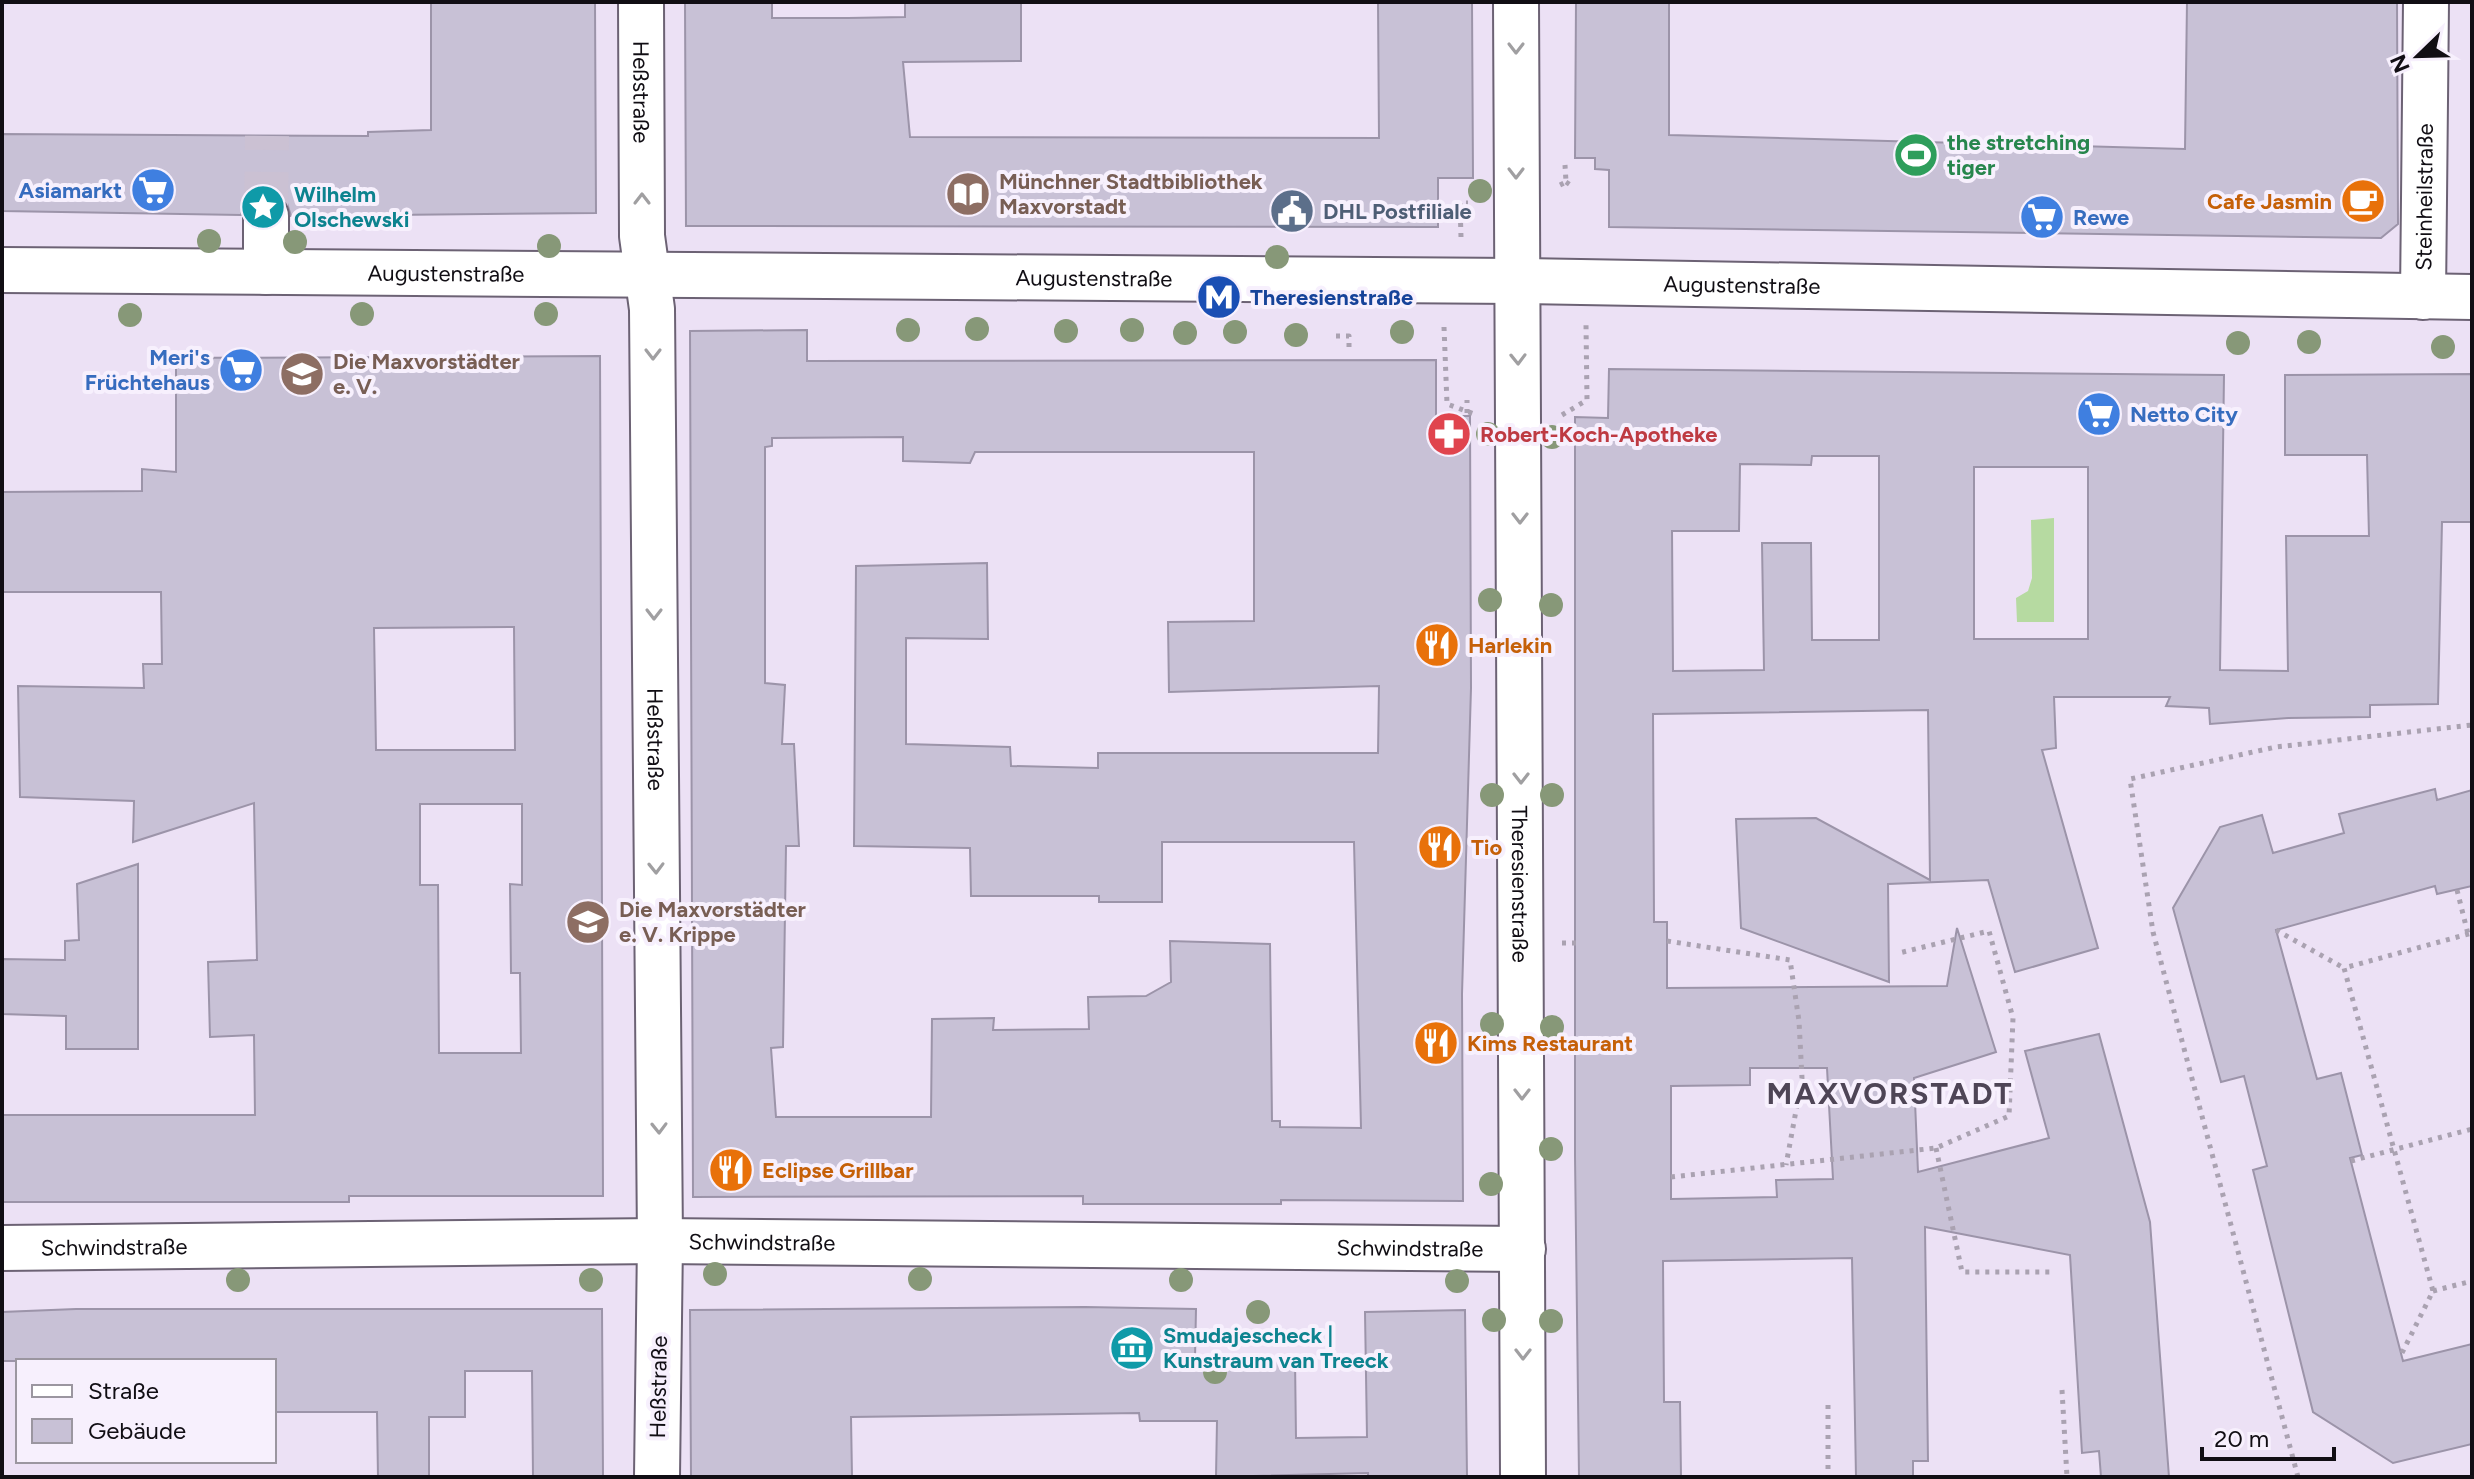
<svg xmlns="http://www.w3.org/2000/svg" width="2474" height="1479" font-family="Figtree,sans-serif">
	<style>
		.green { fill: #b6daa1 }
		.building { fill: #c8c1d6; stroke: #9c94a9; stroke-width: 2; fill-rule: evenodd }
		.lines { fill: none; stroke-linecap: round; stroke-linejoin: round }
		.minor-tunnel { stroke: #cbc1d3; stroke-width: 44; stroke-dasharray: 44 22; stroke-linecap: butt }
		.minor-casing { stroke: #6c6274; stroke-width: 48 }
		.major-casing { stroke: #6c6274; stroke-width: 48 }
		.path { stroke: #aaa2b1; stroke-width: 5; stroke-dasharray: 4 6; stroke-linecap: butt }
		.minor { stroke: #fff; stroke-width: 44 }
		.major { stroke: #fff; stroke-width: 44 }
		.tree { fill: #879878 }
		.oneway { stroke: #a09fa1 }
		.labels { text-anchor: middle; stroke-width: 8; stroke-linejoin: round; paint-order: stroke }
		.street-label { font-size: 22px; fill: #110e14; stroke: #f7f0fd }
		.leisure-label { font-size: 22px; font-weight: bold; fill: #27864d; stroke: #f7f0fd; text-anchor: start }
		.education-label { font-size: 22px; font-weight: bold; fill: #785e54; stroke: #f7f0fd; text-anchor: start }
		.shop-label { font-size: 22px; font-weight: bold; fill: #366cbe; stroke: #f7f0fd; text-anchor: end }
		.culture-label { font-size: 22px; font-weight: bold; fill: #0d838f; stroke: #f7f0fd; text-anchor: start }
		.food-label { font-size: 22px; font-weight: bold; fill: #c56008; stroke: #f7f0fd; text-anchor: start }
		.service-label { font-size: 22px; font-weight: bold; fill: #4e5e75; stroke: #f7f0fd; text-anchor: start }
		.transit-label { font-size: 22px; font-weight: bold; fill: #164399; stroke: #f7f0fd; text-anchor: start }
		.health-label { font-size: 22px; font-weight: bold; fill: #be3a42; stroke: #f7f0fd; text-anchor: start }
		.district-label { font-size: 30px; font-weight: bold; letter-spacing: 2px; fill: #4e4556; stroke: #f7f0fd }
	</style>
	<rect width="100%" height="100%" fill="#ece1f5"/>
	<path class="green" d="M 2054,518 L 2054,622 L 2017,622 L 2016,598 L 2028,591 L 2032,578 L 2031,520 Z"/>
	<path class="building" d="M 431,2 L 595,2 L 596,213 L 291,216 L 287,203 L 278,194 L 267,191 L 253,195 L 244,204 L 241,215 L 2,211 L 2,134 L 368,136 L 368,132 L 431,130 Z
		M 685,2 L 772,2 L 772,18 L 848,18 L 905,17 L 905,2 L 1021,2 L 1021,61 L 903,62 L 910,137 L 1379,138 L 1378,2 L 1472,2 L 1473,178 L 1438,178 L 1438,227 L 686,226 Z
		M 1576,2 L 1669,2 L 1669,135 L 2185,149 L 2187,2 L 2397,2 L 2398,224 L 2381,238 L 1609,227 L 1609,170 L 1595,169 L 1595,158 L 1575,158 Z
		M 807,330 L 807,361 L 1436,360 L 1436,416 L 1470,416 L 1471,688 L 1462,994 L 1463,1201 L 1281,1200 L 1281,1204 L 1083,1204 L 1083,1196 L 693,1197 L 690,331 ZM 903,437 L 903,461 L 970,463 L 975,452 L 1254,452 L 1254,621 L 1168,622 L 1169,692 L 1379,686 L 1378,753 L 1098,753 L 1098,768 L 1011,766 L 1010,747 L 906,744 L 906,638 L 988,639 L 987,563 L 856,566 L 854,846 L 970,848 L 971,896 L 1099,896 L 1099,902 L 1162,902 L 1162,842 L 1354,842 L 1361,1128 L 1280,1127 L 1280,1121 L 1272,1121 L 1270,944 L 1170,941 L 1171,982 L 1146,996 L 1088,997 L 1089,1029 L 993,1030 L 994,1018 L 932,1019 L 931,1117 L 776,1117 L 771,1048 L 783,1047 L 786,846 L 799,846 L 794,744 L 782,744 L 785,685 L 765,683 L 765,447 L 772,446 L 772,438 Z
		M 600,356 L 603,1196 L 349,1196 L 349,1202 L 2,1202 L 2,1115 L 255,1115 L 254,1035 L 210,1037 L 208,962 L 257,960 L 254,803 L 133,842 L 134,801 L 20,797 L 18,686 L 144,688 L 143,664 L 162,664 L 161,592 L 2,592 L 2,492 L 142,491 L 142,469 L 176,472 L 176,358 ZM 514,627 L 515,750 L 376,750 L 374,628 ZM 420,804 L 522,804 L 522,885 L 510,884 L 511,973 L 520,973 L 521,1053 L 439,1053 L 438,885 L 420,885 Z
		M 1609,369 L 2224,375 L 2220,670 L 2288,671 L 2286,536 L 2369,536 L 2367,455 L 2285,455 L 2285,375 L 2472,374 L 2472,522 L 2442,522 L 2438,704 L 2370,705 L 2370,717 L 2288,718 L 2210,724 L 2209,708 L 2166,706 L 2170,697 L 2054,697 L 2056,748 L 2042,750 L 2098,948 L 2015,972 L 1988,880 L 1888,884 L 1889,982 L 1741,928 L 1736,819 L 1816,818 L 1930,880 L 1928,710 L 1653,714 L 1654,922 L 1667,922 L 1667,988 L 1947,986 L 1957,928 L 1996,1052 L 1914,1078 L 1918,1172 L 2049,1138 L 2025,1051 L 2099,1034 L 2150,1222 L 2169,1477 L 2101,1477 L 2099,1451 L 2082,1453 L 2070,1255 L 1925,1227 L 1928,1461 L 1913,1461 L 1913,1477 L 1856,1477 L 1852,1258 L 1663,1261 L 1664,1402 L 1680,1402 L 1681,1477 L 1579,1477 L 1575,1156 L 1575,417 L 1608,418 ZM 1812,456 L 1879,456 L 1879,640 L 1812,640 L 1811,543 L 1762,543 L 1764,670 L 1673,671 L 1672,531 L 1739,531 L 1740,464 L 1811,465 ZM 1974,467 L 2088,467 L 2088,639 L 1974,639 ZM 1750,1068 L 1827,1068 L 1833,1179 L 1776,1180 L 1777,1197 L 1671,1199 L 1671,1086 L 1750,1085 Z
		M 2435,789 L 2437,800 L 2472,790 L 2472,886 L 2437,894 L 2435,886 L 2276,930 L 2317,1079 L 2341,1073 L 2362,1155 L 2350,1158 L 2403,1361 L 2472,1344 L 2472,1444 L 2393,1463 L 2313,1412 L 2253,1170 L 2267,1166 L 2244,1076 L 2221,1082 L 2173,908 L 2220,827 L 2262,815 L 2273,853 L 2344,833 L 2339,814 Z
		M 138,864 L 138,1049 L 66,1049 L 66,1016 L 2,1014 L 2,959 L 65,960 L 65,941 L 79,940 L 77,884 Z
		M 1085,1307 L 1196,1309 L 1195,1359 L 1295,1359 L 1296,1438 L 1367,1437 L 1365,1312 L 1465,1310 L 1467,1477 L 1368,1477 L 1368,1473 L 1216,1477 L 1217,1421 L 1140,1421 L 1139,1413 L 851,1417 L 852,1477 L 691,1477 L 690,1310 Z
		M 76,1309 L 602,1309 L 603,1477 L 533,1477 L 532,1371 L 465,1371 L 465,1417 L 429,1417 L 429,1477 L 378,1477 L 377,1412 L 274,1412 L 274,1361 L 2,1361 L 2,1312 Z"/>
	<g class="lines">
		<path class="minor-tunnel" d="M 266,216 L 267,136"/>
		<g class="minor-casing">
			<g id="minor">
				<path id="s1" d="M 641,2 L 642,236 L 652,309 L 660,1241 L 657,1477"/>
				<path d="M 266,216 L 266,272"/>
				<path id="s2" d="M 2,270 L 1517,281 L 2472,297"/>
				<path id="s3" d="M 2423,297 L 2426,2"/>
				<path id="s4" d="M 2,1248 L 660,1241 L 1523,1249"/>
			</g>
		</g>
		<g class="major-casing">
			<g id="major">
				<path id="s5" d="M 1516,2 L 1523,1477"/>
			</g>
		</g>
		<path class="path" d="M 1566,182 L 1572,186
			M 1560,185 L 1566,182 L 1565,165
			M 1461,237 L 1460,203 L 1468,203
			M 1444,327 L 1447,404 L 1474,414
			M 1336,336 L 1349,336 L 1349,352
			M 1467,413 L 1467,400
			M 1562,415 L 1587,400 L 1586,324
			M 2457,890 L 2468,934
			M 2276,930 L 2344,968
			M 1667,941 L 1790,960 L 1799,1021 L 1802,1078 L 1786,1165
			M 1562,943 L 1577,943
			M 1936,1148 L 1962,1272 L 2051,1272
			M 2351,1161 L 2472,1129
			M 1671,1177 L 1936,1148 L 2009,1116 L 2013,1018 L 1989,931 L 1899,953
			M 2433,1291 L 2472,1281
			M 2402,1353 L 2433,1291 L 2344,968 L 2472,933
			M 2062,1390 L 2067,1477
			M 1828,1405 L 1828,1477
			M 2298,1477 L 2153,932 L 2130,779 L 2276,747 L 2472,725"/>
		<use href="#minor" class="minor"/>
		<use href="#major" class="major"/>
	</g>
	<g class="tree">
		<circle cx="1480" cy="191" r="12"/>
		<circle cx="209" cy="241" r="12"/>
		<circle cx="295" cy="242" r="12"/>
		<circle cx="549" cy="246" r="12"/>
		<circle cx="1277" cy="257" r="12"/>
		<circle cx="362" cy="314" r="12"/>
		<circle cx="546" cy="314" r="12"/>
		<circle cx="130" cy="315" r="12"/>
		<circle cx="977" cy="329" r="12"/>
		<circle cx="908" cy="330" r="12"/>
		<circle cx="1132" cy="330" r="12"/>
		<circle cx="1066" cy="331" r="12"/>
		<circle cx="1235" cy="332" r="12"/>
		<circle cx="1402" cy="332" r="12"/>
		<circle cx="1185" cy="333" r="12"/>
		<circle cx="1296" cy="335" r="12"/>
		<circle cx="2309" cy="342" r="12"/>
		<circle cx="2238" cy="343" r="12"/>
		<circle cx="2443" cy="347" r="12"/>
		<circle cx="1488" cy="434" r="12"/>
		<circle cx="1552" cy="437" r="12"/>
		<circle cx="1490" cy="600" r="12"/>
		<circle cx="1551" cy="605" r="12"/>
		<circle cx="1492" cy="795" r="12"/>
		<circle cx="1552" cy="795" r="12"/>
		<circle cx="1492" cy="1024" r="12"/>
		<circle cx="1552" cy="1027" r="12"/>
		<circle cx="1551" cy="1149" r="12"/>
		<circle cx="1491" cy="1184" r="12"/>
		<circle cx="715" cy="1274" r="12"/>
		<circle cx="920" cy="1279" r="12"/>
		<circle cx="238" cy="1280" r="12"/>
		<circle cx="591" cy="1280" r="12"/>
		<circle cx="1181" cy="1280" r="12"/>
		<circle cx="1457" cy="1281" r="12"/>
		<circle cx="1258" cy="1312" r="12"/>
		<circle cx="1494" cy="1320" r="12"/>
		<circle cx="1551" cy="1321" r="12"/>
		<circle cx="1215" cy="1372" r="12"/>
	</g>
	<defs><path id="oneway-chevron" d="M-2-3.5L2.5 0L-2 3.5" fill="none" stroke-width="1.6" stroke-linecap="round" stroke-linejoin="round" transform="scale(2)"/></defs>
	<g class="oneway">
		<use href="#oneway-chevron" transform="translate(1516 48) rotate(90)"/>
		<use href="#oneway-chevron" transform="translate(1516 173) rotate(90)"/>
		<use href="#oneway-chevron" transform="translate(642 199) rotate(-90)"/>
		<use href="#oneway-chevron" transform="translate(653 354) rotate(90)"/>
		<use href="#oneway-chevron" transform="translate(1518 359) rotate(89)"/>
		<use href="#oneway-chevron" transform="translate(1520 518) rotate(90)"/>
		<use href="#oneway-chevron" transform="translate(654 614) rotate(90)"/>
		<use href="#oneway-chevron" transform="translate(1521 778) rotate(90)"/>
		<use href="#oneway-chevron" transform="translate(656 868) rotate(89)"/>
		<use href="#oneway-chevron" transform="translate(1522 1094) rotate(90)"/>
		<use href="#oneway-chevron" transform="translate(659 1128) rotate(89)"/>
		<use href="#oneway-chevron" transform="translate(1523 1354) rotate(90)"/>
	</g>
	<defs>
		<g id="stadium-disc" transform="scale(2.3)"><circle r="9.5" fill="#2e9e5b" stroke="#f7f0fd"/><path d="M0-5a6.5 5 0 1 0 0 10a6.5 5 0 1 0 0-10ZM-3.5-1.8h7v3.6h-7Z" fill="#fff"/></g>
		<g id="supermarket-disc" transform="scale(2.3)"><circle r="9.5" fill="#3f7fe0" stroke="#f7f0fd"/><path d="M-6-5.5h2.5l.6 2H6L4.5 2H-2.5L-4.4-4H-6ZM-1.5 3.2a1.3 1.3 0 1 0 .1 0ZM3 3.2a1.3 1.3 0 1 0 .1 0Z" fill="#fff"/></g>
		<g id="library-disc" transform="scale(2.3)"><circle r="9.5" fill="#8d6e63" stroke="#f7f0fd"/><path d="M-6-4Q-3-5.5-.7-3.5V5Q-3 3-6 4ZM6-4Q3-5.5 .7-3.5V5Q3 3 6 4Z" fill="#fff"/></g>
		<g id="cafe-disc" transform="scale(2.3)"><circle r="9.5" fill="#e8710a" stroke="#f7f0fd"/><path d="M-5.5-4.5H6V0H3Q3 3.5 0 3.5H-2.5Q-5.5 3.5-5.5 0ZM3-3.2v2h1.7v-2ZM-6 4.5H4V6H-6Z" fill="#fff"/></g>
		<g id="sight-disc" transform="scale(2.3)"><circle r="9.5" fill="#0f9aa8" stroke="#f7f0fd"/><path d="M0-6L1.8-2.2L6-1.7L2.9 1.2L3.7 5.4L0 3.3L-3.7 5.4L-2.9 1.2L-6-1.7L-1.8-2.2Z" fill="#fff"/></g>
		<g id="civic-disc" transform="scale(2.3)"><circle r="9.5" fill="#5c6f8a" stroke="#f7f0fd"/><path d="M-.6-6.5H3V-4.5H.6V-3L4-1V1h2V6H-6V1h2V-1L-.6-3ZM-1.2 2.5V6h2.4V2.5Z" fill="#fff"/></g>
		<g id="metro-disc" transform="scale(2.3)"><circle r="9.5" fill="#1a4fb4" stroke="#f7f0fd"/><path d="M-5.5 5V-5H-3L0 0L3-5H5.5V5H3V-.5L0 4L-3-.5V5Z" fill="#fff"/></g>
		<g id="school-disc" transform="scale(2.3)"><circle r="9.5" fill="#8d6e63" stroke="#f7f0fd"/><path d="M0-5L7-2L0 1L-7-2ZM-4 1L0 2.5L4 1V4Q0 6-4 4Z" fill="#fff"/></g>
		<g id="pharmacy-disc" transform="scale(2.3)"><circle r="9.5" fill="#e0444e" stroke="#f7f0fd"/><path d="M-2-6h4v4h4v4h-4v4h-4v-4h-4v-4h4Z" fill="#fff"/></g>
		<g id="restaurant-disc" transform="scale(2.3)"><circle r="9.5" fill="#e8710a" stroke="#f7f0fd"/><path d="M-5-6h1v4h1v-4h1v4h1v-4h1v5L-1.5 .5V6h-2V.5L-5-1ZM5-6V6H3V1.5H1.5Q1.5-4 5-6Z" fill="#fff"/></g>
		<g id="museum-disc" transform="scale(2.3)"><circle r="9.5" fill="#0f9aa8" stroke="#f7f0fd"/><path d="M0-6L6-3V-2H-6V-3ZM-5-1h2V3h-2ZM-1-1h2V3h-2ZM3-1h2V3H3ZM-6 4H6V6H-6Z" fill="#fff"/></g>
	</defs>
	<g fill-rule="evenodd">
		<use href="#stadium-disc" x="1916" y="155"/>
		<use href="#supermarket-disc" x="153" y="190"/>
		<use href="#library-disc" x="968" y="194"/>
		<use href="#cafe-disc" x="2363" y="201"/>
		<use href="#sight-disc" x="263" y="207"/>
		<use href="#civic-disc" x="1292" y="211"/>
		<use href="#supermarket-disc" x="2042" y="217"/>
		<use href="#metro-disc" x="1219" y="297"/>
		<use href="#supermarket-disc" x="241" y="370"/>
		<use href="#school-disc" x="302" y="374"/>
		<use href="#supermarket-disc" x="2099" y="414"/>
		<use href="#pharmacy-disc" x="1449" y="434"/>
		<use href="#restaurant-disc" x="1437" y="645"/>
		<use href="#restaurant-disc" x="1440" y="847"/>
		<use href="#school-disc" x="588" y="922"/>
		<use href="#restaurant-disc" x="1436" y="1043"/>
		<use href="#restaurant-disc" x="731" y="1170"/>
		<use href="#museum-disc" x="1132" y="1348"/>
	</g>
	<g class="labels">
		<g class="street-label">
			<text dy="8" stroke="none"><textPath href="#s1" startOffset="90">Heßstraße</textPath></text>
			<text dy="8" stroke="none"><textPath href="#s3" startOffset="100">Steinheilstraße</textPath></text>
			<text dy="8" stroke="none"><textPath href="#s2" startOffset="444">Augustenstraße</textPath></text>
			<text dy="8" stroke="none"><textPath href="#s2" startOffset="1092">Augustenstraße</textPath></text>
			<text dy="8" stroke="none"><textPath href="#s2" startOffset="1740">Augustenstraße</textPath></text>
			<text dy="8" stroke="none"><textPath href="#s1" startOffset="738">Heßstraße</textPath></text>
			<text dy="8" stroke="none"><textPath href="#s5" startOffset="882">Theresienstraße</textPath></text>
			<text dy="8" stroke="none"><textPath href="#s4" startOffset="760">Schwindstraße</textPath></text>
			<text dy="8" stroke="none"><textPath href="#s4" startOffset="112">Schwindstraße</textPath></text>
			<text dy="8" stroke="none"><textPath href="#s4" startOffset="1408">Schwindstraße</textPath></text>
			<text transform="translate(658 1387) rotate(-89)" y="8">Heßstraße</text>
		</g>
		<g class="leisure-label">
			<text x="1947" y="150">the stretching<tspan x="1947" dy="25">tiger</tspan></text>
		</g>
		<g class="education-label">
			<text x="999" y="189">Münchner Stadtbibliothek<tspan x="999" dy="25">Maxvorstadt</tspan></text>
			<text x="333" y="369">Die Maxvorstädter<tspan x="333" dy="25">e. V.</tspan></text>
			<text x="619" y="917">Die Maxvorstädter<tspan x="619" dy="25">e. V. Krippe</tspan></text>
		</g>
		<g class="shop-label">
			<text x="122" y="198">Asiamarkt</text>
			<text x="2073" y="225" text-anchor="start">Rewe</text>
			<text x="210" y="365">Meri's<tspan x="210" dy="25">Früchtehaus</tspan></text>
			<text x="2130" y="422" text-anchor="start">Netto City</text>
		</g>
		<g class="culture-label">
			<text x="294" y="202">Wilhelm<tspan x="294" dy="25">Olschewski</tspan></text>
			<text x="1163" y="1343">Smudajescheck |<tspan x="1163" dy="25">Kunstraum van Treeck</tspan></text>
		</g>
		<g class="food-label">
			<text x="2332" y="209" text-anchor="end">Cafe Jasmin</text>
			<text x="1468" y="653">Harlekin</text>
			<text x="1471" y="855">Tio</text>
			<text x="1467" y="1051">Kims Restaurant</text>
			<text x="762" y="1178">Eclipse Grillbar</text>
		</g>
		<g class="service-label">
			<text x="1323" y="219">DHL Postfiliale</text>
		</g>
		<g class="transit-label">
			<text x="1250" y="305">Theresienstraße</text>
		</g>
		<g class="health-label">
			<text x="1480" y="442">Robert-Koch-Apotheke</text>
		</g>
		<g class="district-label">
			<text x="1890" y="1104">MAXVORSTADT</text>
		</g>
	</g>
	<rect width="2474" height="1479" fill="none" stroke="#110e14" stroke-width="8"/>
	<rect x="16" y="1359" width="260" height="104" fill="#f7f0fd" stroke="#9b96a0" stroke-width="2"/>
	<rect x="32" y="1385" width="40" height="12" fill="#ffffff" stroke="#9b96a0" stroke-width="2"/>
	<text x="88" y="1399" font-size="24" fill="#110e14">Straße</text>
	<rect x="32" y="1419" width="40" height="24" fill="#c8c1d6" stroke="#9b96a0" stroke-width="2"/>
	<text x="88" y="1439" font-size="24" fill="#110e14">Gebäude</text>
	<g transform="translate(2418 56) rotate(247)" stroke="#f7f0fd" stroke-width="6" paint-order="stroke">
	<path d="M0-6L14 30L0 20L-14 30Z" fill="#110e14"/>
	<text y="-12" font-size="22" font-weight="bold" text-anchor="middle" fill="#110e14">N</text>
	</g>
	<path d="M2202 1447v12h132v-12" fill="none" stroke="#110e14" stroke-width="4"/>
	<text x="2214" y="1447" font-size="24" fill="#110e14" stroke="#f7f0fd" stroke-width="6" paint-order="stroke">20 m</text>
</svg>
